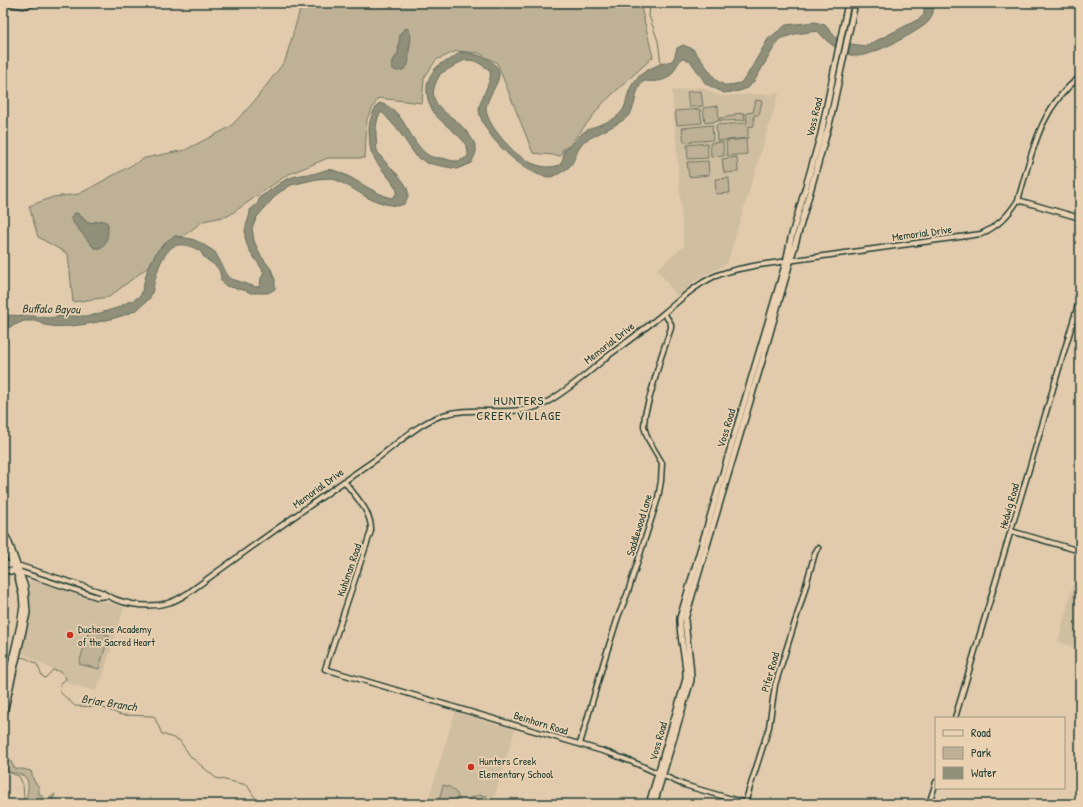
<svg xmlns="http://www.w3.org/2000/svg" width="1083" height="807" font-family="'Patrick Hand',sans-serif">
	<style>
		.built { fill: #d0bea1 }
		.green { fill: #beb196; stroke: #6e7765 }
		.water { fill: #8f8f7a; stroke: #626e5e }
		.lines { fill: none; stroke-linecap: round; stroke-linejoin: round }
		.stream { stroke: #626e5e; stroke-width: 1 }
		.minor-casing { stroke: #1f3d34; stroke-width: 7 }
		.major-casing { stroke: #1f3d34; stroke-width: 8 }
		.minor { stroke: #ead1b1; stroke-width: 4 }
		.major { stroke: #ead1b1; stroke-width: 5 }
		.poi-dot { fill: #c8321e; stroke: #ead1b1; stroke-width: 1.5 }
		.labels { text-anchor: middle; stroke-width: 3.5; stroke-linejoin: round; paint-order: stroke }
		.street-label { font-size: 11px; fill: #1f3d34; stroke: #ead1b1 }
		.poi-label { font-size: 11px; fill: #1f3d34; stroke: #ead1b1; text-anchor: start }
		.water-label { font-size: 12px; font-style: italic; fill: #30493e; stroke: #ead1b1 }
		.quarter-label { font-size: 13px; letter-spacing: 1px; fill: #1f3d34; stroke: #ead1b1 }
	</style>
	<rect width="100%" height="100%" fill="#e2cbac"/>
	<filter id="ink" filterUnits="userSpaceOnUse"><feTurbulence type="fractalNoise" baseFrequency=".025" numOctaves="2"/><feDisplacementMap in="SourceGraphic" scale="8" xChannelSelector="R" yChannelSelector="G"/><feConvolveMatrix kernelMatrix="1 2 1 2 8 2 1 2 1" color-interpolation-filters="sRGB"/></filter>
	<g filter="url(#ink)">
		<path class="built" d="M 701,87 L 721,96 L 779,93 L 727,264 L 700,277 L 677,296 L 657,269 L 684,246 L 672,91 Z
			M 1080,558 L 1080,649 L 1058,642 Z
			M 32,580 L 124,607 L 101,682 L 99,682 L 96,691 L 67,683 L 63,674 L 43,665 L 29,656 L 21,654 L 30,611 L 29,582 Z
			M 455,712 L 515,730 L 492,804 L 427,804 Z"/>
		<path class="green" d="M 302,3 L 640,3 L 653,57 L 603,103 L 569,146 L 563,149 L 561,156 L 533,153 L 497,63 L 479,53 L 457,51 L 436,60 L 424,78 L 422,103 L 378,98 L 367,119 L 365,158 L 328,158 L 287,175 L 228,216 L 203,221 L 182,237 L 175,236 L 158,250 L 148,267 L 109,297 L 73,302 L 68,254 L 38,237 L 29,206 L 53,197 L 79,194 L 145,158 L 185,150 L 230,127 L 252,104 L 285,61 Z
			M 701,91 L 703,106 L 689,107 L 687,92 Z
			M 756,100 L 762,101 L 759,115 L 754,115 L 754,126 L 748,127 L 748,138 L 717,141 L 716,125 L 747,123 L 746,113 L 753,112 Z
			M 718,106 L 719,121 L 705,123 L 703,108 Z
			M 700,109 L 702,123 L 677,125 L 675,111 Z
			M 744,113 L 745,120 L 720,121 L 720,118 L 734,116 L 734,114 Z
			M 712,125 L 713,140 L 684,142 L 682,128 Z
			M 746,139 L 747,154 L 727,156 L 726,141 Z
			M 723,142 L 724,156 L 711,157 L 710,143 Z
			M 707,143 L 708,158 L 688,159 L 687,145 Z
			M 737,157 L 738,172 L 724,173 L 722,159 Z
			M 708,161 L 709,175 L 689,177 L 687,162 Z
			M 729,178 L 730,193 L 716,194 L 715,179 Z
			M 89,629 L 109,635 L 99,669 L 79,664 Z
			M 3,755 L 10,760 L 15,769 L 22,769 L 31,771 L 34,781 L 39,787 L 39,795 L 44,797 L 43,800 L 46,801 L 55,794 L 51,804 L 32,804 L 27,797 C 27,793 28,790 28,787 C 29,774 17,773 9,772 L 3,762 Z
			M 443,785 C 453,787 459,794 460,804 L 438,804 Z
			M 479,795 L 487,796 L 485,804 L 463,804 L 470,798 Z"/>
		<path class="water" d="M 924,3 L 934,3 C 934,9 933,15 929,21 C 921,31 868,58 855,56 C 842,54 825,41 818,31 L 795,34 L 779,39 L 755,80 L 748,88 L 739,91 L 724,93 L 706,84 L 691,62 L 682,58 C 678,63 676,67 673,72 C 667,82 655,82 644,81 C 634,90 637,103 630,114 C 624,122 603,131 594,136 C 591,138 586,140 583,142 C 576,150 575,165 565,170 C 561,173 554,177 549,177 C 525,176 481,134 479,110 C 479,99 495,78 489,70 C 488,68 484,67 482,65 C 464,53 458,66 441,73 C 428,94 432,103 451,117 C 459,122 474,138 476,148 C 477,153 473,159 471,163 L 457,169 L 427,163 L 416,156 L 398,130 L 383,113 L 380,113 C 376,121 376,129 376,137 C 377,141 376,146 377,150 C 383,164 407,179 408,192 C 409,196 406,201 404,204 L 398,206 L 385,204 L 368,198 L 350,187 L 332,178 L 317,179 L 291,185 L 277,194 L 257,217 L 252,228 L 254,241 L 261,256 L 271,269 L 275,280 L 275,289 L 268,293 L 250,293 L 247,291 L 226,286 L 221,280 C 221,265 213,266 204,257 C 203,256 202,254 201,252 C 193,246 177,241 170,249 C 160,259 157,272 154,284 C 153,289 152,295 149,299 C 146,302 141,306 138,309 C 124,319 49,335 38,321 L 24,321 L 3,330 L 3,315 L 34,316 L 48,318 L 63,316 L 90,316 L 117,308 L 130,301 L 134,300 L 141,295 L 148,267 L 158,250 L 168,240 L 175,236 L 192,239 L 201,243 L 215,252 L 228,276 L 232,279 L 256,287 L 260,286 L 261,278 L 264,273 C 258,260 246,251 245,236 C 244,226 250,219 250,210 L 258,203 L 260,197 C 269,192 276,185 285,180 C 293,176 304,174 312,174 C 319,173 326,168 333,170 C 354,176 371,193 392,198 L 396,194 L 397,190 C 390,177 378,167 372,154 C 369,147 370,139 369,132 C 369,121 372,112 379,103 C 404,107 408,141 428,155 C 434,159 440,157 446,159 C 454,162 461,162 468,156 C 470,131 428,126 427,92 C 426,81 431,72 439,65 C 441,62 444,63 447,61 C 452,59 456,55 460,52 C 472,53 495,57 499,72 C 501,82 486,98 486,109 C 487,118 492,125 496,131 C 510,150 534,174 560,165 L 563,159 L 564,150 C 574,146 577,135 587,130 C 598,124 615,122 622,111 C 626,106 626,100 628,94 C 634,74 653,65 672,61 L 675,56 L 677,48 L 683,45 L 693,49 L 717,81 L 724,85 L 730,85 L 740,83 L 746,77 L 768,39 L 786,25 L 815,22 L 825,25 L 837,39 L 843,43 L 866,46 L 919,19 L 924,15 Z
			M 407,28 C 414,35 409,45 409,53 C 408,57 410,62 407,66 C 405,70 400,71 396,71 L 392,68 L 393,61 L 398,53 L 400,34 L 403,30 Z
			M 75,213 L 79,214 L 88,223 C 95,223 104,217 108,224 C 108,233 108,251 94,248 L 71,220 L 71,217 Z"/>
		<g class="lines">
			<path class="stream" d="M 650,3 L 649,16 L 658,41 L 661,64
				M 19,657 L 26,658 L 37,664 L 42,676 L 45,678 L 53,670 C 60,671 64,672 66,679 L 61,683 L 60,692 L 75,706 L 101,707 L 121,715 L 154,716 L 162,734 L 179,740 L 191,757 L 216,778 L 247,785 L 259,804
				M 3,673 L 8,668
				M 3,765 L 7,772 L 19,776 L 23,785 L 24,798 L 30,804"/>
			<g class="minor-casing">
				<path id="minor" d="M 5,3 L 23,6 L 36,3
					M 1018,200 L 1080,218
					M 344,481 C 355,496 372,512 371,531 L 325,669 L 609,753 L 635,763 L 684,785 L 749,804
					M 1011,531 L 1080,551
					M 17,565 L 101,592 C 119,604 147,609 168,603 C 175,601 182,597 188,593 C 250,548 312,503 375,460 C 396,445 416,425 440,416 C 475,403 516,421 549,401 C 571,388 589,372 608,356 C 627,342 646,328 664,313 C 680,300 694,286 713,277 C 728,270 743,268 759,265 L 981,234 C 998,226 1008,216 1018,200 C 1032,154 1039,108 1080,77
					M 20,572 L 97,597 L 107,596
					M 955,718 L 1080,298
					M 580,744 L 604,661 L 618,617 L 628,592 L 658,498 L 661,481 L 662,463 L 648,439 L 644,427 L 645,414 L 661,357 L 671,328 L 671,324 L 664,313
					M 745,803 L 769,727 L 775,685 L 801,603 L 815,553 L 818,548
					M 929,804 L 936,782"/>
			</g>
			<g class="major-casing">
				<path id="major" d="M 3,532 L 8,540 L 25,587 L 27,613 L 3,717
					M 3,539 L 18,577 L 22,595 L 23,606 L 20,625 L 3,701
					M 3,564 L 14,565
					M 3,570 L 18,572
					M 649,804 L 686,679 C 687,658 679,639 680,618 L 786,262 L 791,238 L 821,134 L 848,3
					M 654,804 L 691,680 C 691,659 686,639 685,619 L 762,361 L 830,121 L 855,3"/>
			</g>
			<use href="#minor" class="minor"/>
			<use href="#major" class="major"/>
		</g>
	</g>
	<g class="poi-dot">
		<circle cx="70" cy="635" r="4"/>
		<circle cx="471" cy="767" r="4"/>
	</g>
	<g class="labels">
		<g class="street-label">
			<text transform="translate(814 117) rotate(-77)" y="4">Voss Road</text>
			<text transform="translate(922 233) rotate(-8)" y="4">Memorial Drive</text>
			<text transform="translate(609 343) rotate(-38)" y="4">Memorial Drive</text>
			<text transform="translate(726 428) rotate(-73)" y="4">Voss Road</text>
			<text transform="translate(318 488) rotate(-36)" y="4">Memorial Drive</text>
			<text transform="translate(1009 506) rotate(-74)" y="4">Hedwig Road</text>
			<text transform="translate(639 525) rotate(-73)" y="4">Saddlewood Lane</text>
			<text transform="translate(349 570) rotate(-71)" y="4">Kuhlman Road</text>
			<text transform="translate(770 672) rotate(-74)" y="4">Pifer Road</text>
			<text transform="translate(541 723) rotate(17)" y="4">Beinhorn Road</text>
			<text transform="translate(658 741) rotate(-74)" y="4">Voss Road</text>
		</g>
		<g class="poi-label">
			<text x="78" y="633">Duchesne Academy<tspan x="78" dy="13">of the Sacred Heart</tspan></text>
			<text x="479" y="765">Hunters Creek<tspan x="479" dy="13">Elementary School</tspan></text>
		</g>
		<g class="water-label">
			<text transform="translate(51 309) rotate(1)" y="4">Buffalo Bayou</text>
			<text transform="translate(109 703) rotate(9)" y="4">Briar Branch</text>
		</g>
		<g class="quarter-label">
			<text x="519" y="405">HUNTERS<tspan x="519" dy="15">CREEK VILLAGE</tspan></text>
		</g>
	</g>
	<rect width="1083" height="807" fill="none" stroke="#ead1b1" stroke-width="16"/>
	<rect x="8" y="8" width="1067" height="791" fill="none" stroke="#1f3d34" stroke-width="1.5" filter="url(#ink)"/>
	<rect x="935" y="717" width="130" height="72" fill="#ead1b1" stroke="#99967f"/>
	<rect x="943" y="730" width="20" height="6" fill="#ead1b1" stroke="#99967f"/>
	<text x="971" y="737" font-size="12" fill="#1f3d34">Road</text>
	<rect x="943" y="747" width="20" height="12" fill="#beb196" stroke="#99967f"/>
	<text x="971" y="757" font-size="12" fill="#1f3d34">Park</text>
	<rect x="943" y="767" width="20" height="12" fill="#8f8f7a" stroke="#99967f"/>
	<text x="971" y="777" font-size="12" fill="#1f3d34">Water</text>
</svg>
